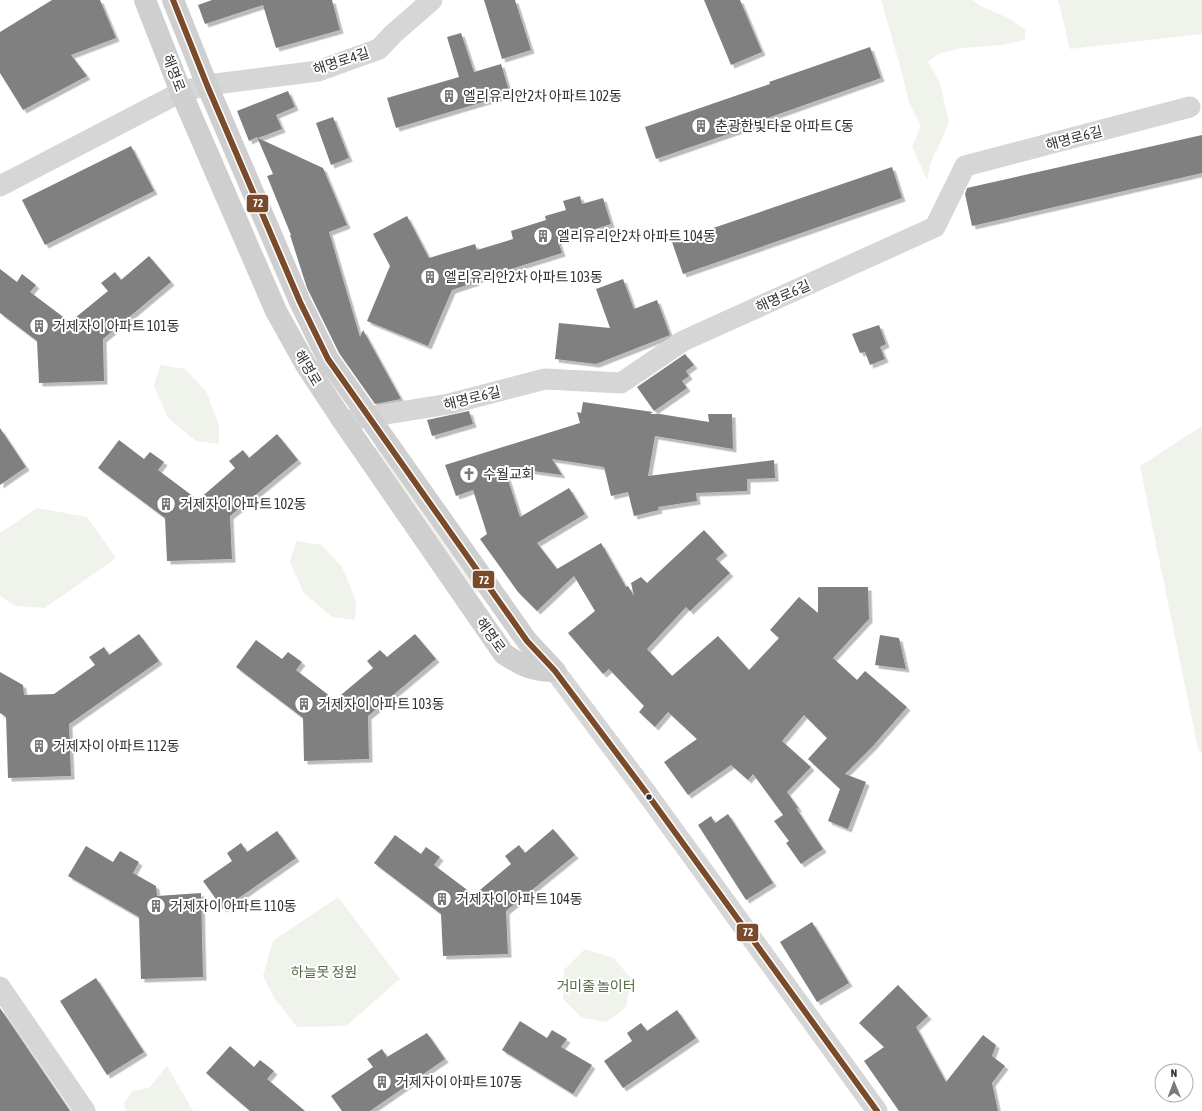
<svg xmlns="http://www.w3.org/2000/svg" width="1202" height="1111" font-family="'Asap Condensed','Noto Sans KR',sans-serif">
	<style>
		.green { fill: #f0f2ec }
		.building { fill: #808080; filter: url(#shadow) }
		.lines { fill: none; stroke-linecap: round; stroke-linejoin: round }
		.street { stroke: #d6d6d6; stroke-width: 21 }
		.secondary { stroke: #cfcfcf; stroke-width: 22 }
		.bus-1-casing { stroke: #fff; stroke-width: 9 }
		.bus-1 { stroke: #7a4b2a; stroke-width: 6 }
		.bus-dot { fill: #323232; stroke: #fff; stroke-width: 1.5 }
		.labels { text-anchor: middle; stroke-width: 4; stroke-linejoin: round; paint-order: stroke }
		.street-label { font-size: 14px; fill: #323232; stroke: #fff }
		.poi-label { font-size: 14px; fill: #323232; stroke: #fff; text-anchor: start }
		.park-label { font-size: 14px; fill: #576a44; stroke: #fff }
		.line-badge { stroke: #fff; stroke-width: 1.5 }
		.badge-label { font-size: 11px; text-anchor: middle; font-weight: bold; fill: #fff }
	</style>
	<defs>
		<filter id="shadow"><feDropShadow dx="3.5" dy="3.5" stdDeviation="0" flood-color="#0004"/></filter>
	</defs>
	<rect width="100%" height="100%" fill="#fff"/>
	<path class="green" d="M 881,0 L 972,0 L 981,6 L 1008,18 L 1025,29 L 1025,40 L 1001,45 L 961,48 L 938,54 L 928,62 L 940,83 L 949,123 L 931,162 L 927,180 L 912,147 L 921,126 L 909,103 L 902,73 Z
		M 1058,0 L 1202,0 L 1202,34 L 1070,49 Z
		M 160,365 L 185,369 L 206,391 L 219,425 L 219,444 L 196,441 L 168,418 L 154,386 Z
		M 1202,426 L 1202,754 L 1198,749 L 1140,466 Z
		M 379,445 L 482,588 L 476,593 L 373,449 Z
		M 37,508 L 87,517 L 116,558 L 45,608 L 16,606 L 0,596 L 0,533 Z
		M 296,541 L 322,545 L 342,567 L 356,601 L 355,620 L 332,617 L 304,593 L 290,562 Z
		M 338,897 L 400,979 L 346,1026 L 297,1027 L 275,999 L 263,976 L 273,941 Z
		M 585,949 L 614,958 L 631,979 L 626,1007 L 607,1022 L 582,1018 L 563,999 L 564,970 Z
		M 167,1066 L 193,1111 L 126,1111 L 124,1104 L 132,1091 L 149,1088 Z"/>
	<path class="building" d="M 52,0 L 100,0 L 116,38 L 71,55 L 87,76 L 23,110 L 0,73 L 0,32 Z
		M 212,0 L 332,0 L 340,30 L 276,48 L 263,5 L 205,24 L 198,5 Z
		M 484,0 L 515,0 L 531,50 L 502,59 Z
		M 704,0 L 740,0 L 762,52 L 731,65 Z
		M 461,33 L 474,72 L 501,64 L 510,94 L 396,128 L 387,98 L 459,77 L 447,37 Z
		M 870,47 L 881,78 L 756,122 L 757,124 L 656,159 L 645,127 L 770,84 L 769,82 Z
		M 288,91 L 295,107 L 276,115 L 282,129 L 258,138 L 323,168 L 347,225 L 329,232 L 360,337 L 363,330 L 401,399 L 375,404 L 339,353 L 307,288 L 290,235 L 291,235 L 267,176 L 273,174 L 257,137 L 249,141 L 237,111 Z
		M 333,117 L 349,158 L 331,165 L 316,123 Z
		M 1202,135 L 1202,173 L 972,226 L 965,194 L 967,188 Z
		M 131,146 L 154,191 L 45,245 L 22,200 Z
		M 892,167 L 902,198 L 683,274 L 672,242 Z
		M 580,196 L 582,204 L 603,198 L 611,224 L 558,241 L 562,253 L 476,280 L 476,282 L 452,290 L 428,346 L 367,321 L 390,266 L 373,234 L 407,216 L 429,258 L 475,244 L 477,250 L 513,239 L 511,231 L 546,220 L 545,216 L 566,210 L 563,201 Z
		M 149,256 L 171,282 L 103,339 L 104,381 L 39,383 L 37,341 L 0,313 L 0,269 L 17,282 L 22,274 L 36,285 L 30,292 L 70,322 L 108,291 L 101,283 L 115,272 L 121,280 Z
		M 623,279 L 634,309 L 657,300 L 670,335 L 596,364 L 555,359 L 559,323 L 610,328 L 596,289 Z
		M 879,325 L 886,344 L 880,347 L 885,359 L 870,365 L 865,352 L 860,353 L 852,334 Z
		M 685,354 L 694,365 L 686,371 L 689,376 L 682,381 L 687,388 L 654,411 L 637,387 Z
		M 583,402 L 653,412 L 650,414 L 660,414 L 709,422 L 708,414 L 732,414 L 733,449 L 655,436 L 648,476 L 774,460 L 775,478 L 747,479 L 747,491 L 696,493 L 697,501 L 658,507 L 659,510 L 634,516 L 628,492 L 611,496 L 604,467 L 552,459 L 562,475 L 504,467 L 520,517 L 569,488 L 585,514 L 537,543 L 557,569 L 601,543 L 626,587 L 628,586 L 634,596 L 631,583 L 641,577 L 647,583 L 704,530 L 724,552 L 716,559 L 730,573 L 690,611 L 686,607 L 647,649 L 672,676 L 718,636 L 749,670 L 779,638 L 770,630 L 799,597 L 818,613 L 818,587 L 868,587 L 869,619 L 833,658 L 857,680 L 865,671 L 907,707 L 873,746 L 845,774 L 866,782 L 848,829 L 828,821 L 840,789 L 808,759 L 827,738 L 804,715 L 782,741 L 811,767 L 787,792 L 799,809 L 796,808 L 823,849 L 801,864 L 786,843 L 789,841 L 774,821 L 783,815 L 753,774 L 748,780 L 731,765 L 688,795 L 664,762 L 697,739 L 668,712 L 655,727 L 639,712 L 644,706 L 609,669 L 603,674 L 568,633 L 595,611 L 574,576 L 537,611 L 518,592 L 480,539 L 487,534 L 473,490 L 456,496 L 445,465 L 580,423 L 577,412 L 581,413 Z
		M 469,411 L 473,424 L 432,436 L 427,420 Z
		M 0,428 L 26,467 L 0,485 Z
		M 277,434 L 298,460 L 230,516 L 232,559 L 167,561 L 165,518 L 98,468 L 119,440 L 144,459 L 150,452 L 164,462 L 158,470 L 198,500 L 235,468 L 229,461 L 243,450 L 249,458 Z
		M 139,634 L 159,661 L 69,724 L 71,776 L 8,778 L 6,717 L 0,713 L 0,672 L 23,685 L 24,695 L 54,694 L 95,665 L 89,657 L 104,647 L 109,655 Z
		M 415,634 L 436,659 L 368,716 L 369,759 L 304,761 L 303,718 L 236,667 L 256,640 L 282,659 L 288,652 L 302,662 L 296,670 L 335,700 L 373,668 L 367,661 L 380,650 L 387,657 Z
		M 880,635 L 899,638 L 906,669 L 875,665 Z
		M 728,814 L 773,883 L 746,900 L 698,825 L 711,816 L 715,823 Z
		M 553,829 L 575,855 L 506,911 L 508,954 L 443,956 L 441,914 L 374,863 L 395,835 L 421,854 L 426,847 L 440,857 L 434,865 L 474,895 L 511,864 L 505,856 L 519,845 L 525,853 Z
		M 277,831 L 296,858 L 223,909 L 203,881 L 232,861 L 227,853 L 241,843 L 247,852 Z
		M 86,846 L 113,862 L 120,851 L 139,862 L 133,873 L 156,886 L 157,896 L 201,893 L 203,977 L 141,979 L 139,917 L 68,876 Z
		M 812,922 L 849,983 L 817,1002 L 780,942 Z
		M 96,978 L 144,1052 L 107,1075 L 60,1001 Z
		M 898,985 L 928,1016 L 916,1027 L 946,1082 L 983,1035 L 996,1045 L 992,1056 L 1005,1066 L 992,1083 L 998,1111 L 899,1111 L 864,1061 L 884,1047 L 859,1023 Z
		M 0,1008 L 70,1111 L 0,1111 Z
		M 677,1010 L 696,1038 L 623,1088 L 604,1061 L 632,1041 L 627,1033 L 641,1023 L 647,1031 Z
		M 520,1021 L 547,1038 L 552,1030 L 567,1039 L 561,1047 L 592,1065 L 573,1094 L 502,1050 Z
		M 427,1033 L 445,1059 L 370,1111 L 342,1111 L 331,1096 L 373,1067 L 367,1059 L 382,1049 L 387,1057 Z
		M 230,1046 L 254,1067 L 260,1060 L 274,1071 L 267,1079 L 305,1111 L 250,1111 L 206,1073 Z"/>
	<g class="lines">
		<path class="street" d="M 0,186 L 181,92 L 207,85 L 318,71 L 379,49 L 393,34 L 432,0
			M 343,421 L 449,404 L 545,379 L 621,383 L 683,341 L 935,227 L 965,166 L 1190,107
			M 555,671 L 645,791 L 877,1111
			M 0,987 L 85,1111"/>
		<path class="secondary" d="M 145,0 L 181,92 L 276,311 L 306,365 L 343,421 L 504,654 C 523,666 532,671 555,671
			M 173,0 L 207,85 L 300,302 L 328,359 L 527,641 L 555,671"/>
		<g class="bus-1-casing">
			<path id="bus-1" d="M 173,0 L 207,85 L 300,302 L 328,359 L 527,641 L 555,671 L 645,791 L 877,1111"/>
		</g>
		<use href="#bus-1" class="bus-1"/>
	</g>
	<defs>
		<g id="building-ring" transform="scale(1)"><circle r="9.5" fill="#fff" stroke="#7a7a7a" stroke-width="1.5"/><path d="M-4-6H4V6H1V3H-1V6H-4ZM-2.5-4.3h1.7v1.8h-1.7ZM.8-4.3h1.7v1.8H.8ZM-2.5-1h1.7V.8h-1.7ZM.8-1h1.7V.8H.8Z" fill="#7a7a7a"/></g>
		<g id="church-ring" transform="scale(1)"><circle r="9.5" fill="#fff" stroke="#7a7a7a" stroke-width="1.5"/><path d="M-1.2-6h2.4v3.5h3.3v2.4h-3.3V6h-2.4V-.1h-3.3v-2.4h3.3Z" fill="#7a7a7a"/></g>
	</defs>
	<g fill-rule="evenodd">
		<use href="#building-ring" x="449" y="96"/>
		<use href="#building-ring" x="701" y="126"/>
		<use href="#building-ring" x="543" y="236"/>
		<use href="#building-ring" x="430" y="277"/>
		<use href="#building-ring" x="39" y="326"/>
		<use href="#church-ring" x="469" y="474"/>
		<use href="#building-ring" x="166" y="504"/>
		<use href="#building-ring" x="304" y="704"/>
		<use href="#building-ring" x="39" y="746"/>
		<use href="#building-ring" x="442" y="899"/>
		<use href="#building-ring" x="156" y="906"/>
		<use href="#building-ring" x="382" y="1082"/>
	</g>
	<circle class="bus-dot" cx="649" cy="797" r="3.5"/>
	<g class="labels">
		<g class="street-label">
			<text transform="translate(341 61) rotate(-18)" y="5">해명로4길</text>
			<text transform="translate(174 73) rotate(69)" y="5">해명로</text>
			<text transform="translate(1074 138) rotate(-15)" y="5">해명로6길</text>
			<text transform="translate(783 296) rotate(-24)" y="5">해명로6길</text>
			<text transform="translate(308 368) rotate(59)" y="5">해명로</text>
			<text transform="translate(472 398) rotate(-14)" y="5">해명로6길</text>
			<text transform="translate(491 635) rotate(54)" y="5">해명로</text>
		</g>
		<g class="poi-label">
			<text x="463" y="101">엘리유리안2차 아파트 102동</text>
			<text x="715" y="131">춘광한빛타운 아파트 C동</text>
			<text x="557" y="241">엘리유리안2차 아파트 104동</text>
			<text x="444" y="282">엘리유리안2차 아파트 103동</text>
			<text x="53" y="331">거제자이 아파트 101동</text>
			<text x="483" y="479">수월교회</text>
			<text x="180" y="509">거제자이 아파트 102동</text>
			<text x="318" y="709">거제자이 아파트 103동</text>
			<text x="53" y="751">거제자이 아파트 112동</text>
			<text x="456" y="904">거제자이 아파트 104동</text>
			<text x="170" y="911">거제자이 아파트 110동</text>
			<text x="396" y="1087">거제자이 아파트 107동</text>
		</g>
		<g class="park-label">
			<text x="324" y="977">하늘못 정원</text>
			<text x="596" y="991">거미줄 놀이터</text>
		</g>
	</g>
	<g class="line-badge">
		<rect x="246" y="194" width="23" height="19" rx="4" fill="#7a4b2a"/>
		<rect x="472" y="570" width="23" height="19" rx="4" fill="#7a4b2a"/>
		<rect x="736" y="923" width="23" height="19" rx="4" fill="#7a4b2a"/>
	</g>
	<g class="badge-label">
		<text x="258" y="207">72</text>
		<text x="484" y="584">72</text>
		<text x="748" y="936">72</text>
	</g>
	<g transform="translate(1174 1083) rotate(359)"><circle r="19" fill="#ffffff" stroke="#adadad"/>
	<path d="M0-3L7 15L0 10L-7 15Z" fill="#7a7a7a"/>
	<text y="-6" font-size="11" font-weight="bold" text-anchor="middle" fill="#323232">N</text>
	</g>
</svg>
